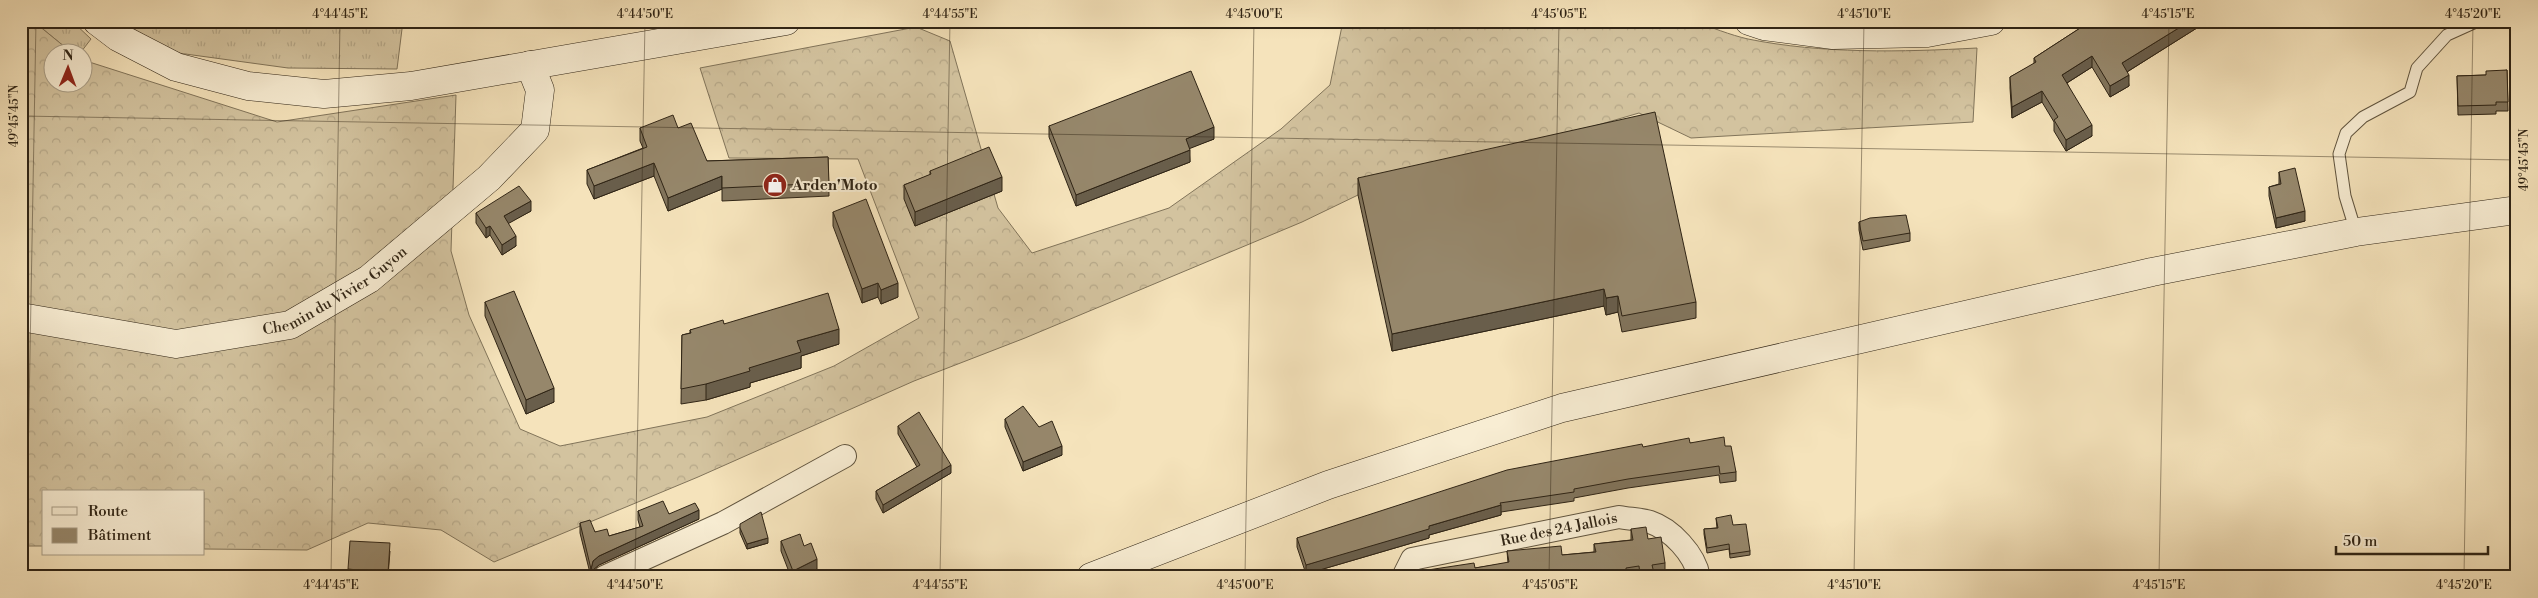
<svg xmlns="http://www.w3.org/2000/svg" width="2538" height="598" font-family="'Libre Bodoni',serif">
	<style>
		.grass { fill: url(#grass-tufts); stroke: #81745a }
		.forest { fill: url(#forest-crowns); stroke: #81745a }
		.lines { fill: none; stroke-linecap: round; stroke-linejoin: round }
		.lane-casing { stroke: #60543e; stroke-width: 13 }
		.street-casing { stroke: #60543e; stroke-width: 24 }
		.secondary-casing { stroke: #2f2415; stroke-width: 29 }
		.lane { stroke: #f8edd3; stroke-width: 11 }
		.street { stroke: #f8edd3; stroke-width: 22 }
		.secondary { stroke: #f8edd3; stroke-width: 28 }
		.wall { fill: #81745c; stroke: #2f2415 }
		.shaded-wall { fill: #695e4b; stroke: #2f2415 }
		.building { fill: #96876b; stroke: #2f2415 }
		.ticks { fill: none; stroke: #2f2415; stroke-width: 1; stroke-opacity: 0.45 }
		.labels { text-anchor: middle; stroke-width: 4; stroke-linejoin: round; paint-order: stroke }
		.poi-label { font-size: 15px; font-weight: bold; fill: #2f2415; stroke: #f8edd3; text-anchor: start }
		.street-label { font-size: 15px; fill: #2f2415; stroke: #f8edd3 }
		.neatline { fill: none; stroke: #2f2415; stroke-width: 2 }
		.ticks-label { font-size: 12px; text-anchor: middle; fill: #2f2415 }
	</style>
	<defs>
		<pattern id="grass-tufts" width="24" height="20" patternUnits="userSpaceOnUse" patternTransform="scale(1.25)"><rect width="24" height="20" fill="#d3c39f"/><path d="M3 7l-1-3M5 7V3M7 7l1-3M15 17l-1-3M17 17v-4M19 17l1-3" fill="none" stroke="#b5a788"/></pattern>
		<pattern id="forest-crowns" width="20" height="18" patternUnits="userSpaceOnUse" patternTransform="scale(1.25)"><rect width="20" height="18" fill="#d3c39f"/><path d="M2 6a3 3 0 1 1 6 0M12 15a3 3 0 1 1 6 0" fill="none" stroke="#b5a788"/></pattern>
	</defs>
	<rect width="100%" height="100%" fill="#f5e3bb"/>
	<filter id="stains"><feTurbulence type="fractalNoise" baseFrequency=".004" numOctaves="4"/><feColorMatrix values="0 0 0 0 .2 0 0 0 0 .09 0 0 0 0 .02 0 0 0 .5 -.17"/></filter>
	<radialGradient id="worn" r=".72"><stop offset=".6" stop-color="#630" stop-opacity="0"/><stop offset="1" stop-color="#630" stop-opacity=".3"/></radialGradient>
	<path class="grass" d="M 33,21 L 72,21 L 91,39 L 81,52 L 71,52 Z
		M 126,21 L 403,21 L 397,69 L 288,68 L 156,50 Z"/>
	<path class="forest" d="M 21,21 L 33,21 L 71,52 L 52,52 L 52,82 L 82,82 L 83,60 L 277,122 L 456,95 L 451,251 L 469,315 L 520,429 L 560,446 L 707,417 L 834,366 L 919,318 L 858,159 L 729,158 L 700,68 L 916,27 L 950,41 L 998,208 L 1032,253 L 1169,208 L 1281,129 L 1330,85 L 1343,21 L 1693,21 C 1711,27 1730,35 1748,39 C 1822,54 1902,52 1977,48 L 1973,122 L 1691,138 L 1639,113 L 1358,195 L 1302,222 L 1025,338 L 914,381 L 698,477 L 494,562 L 441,530 L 368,523 L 307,550 L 204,549 L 204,492 L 44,492 L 44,546 L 21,546 Z"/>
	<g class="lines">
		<g class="lane-casing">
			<path id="lane" d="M 2356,232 L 2345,196 L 2339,154 L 2346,133 L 2363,117 L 2410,92 L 2417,68 L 2447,35 L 2478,21"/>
		</g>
		<g class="street-casing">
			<g id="street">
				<path d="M 604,577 L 723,523 L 845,456"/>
				<path id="s1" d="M 1403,577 L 1412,559 L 1619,517 C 1629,519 1641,519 1650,522 C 1671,529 1695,554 1699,577"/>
			</g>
		</g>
		<g class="secondary-casing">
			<g id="secondary">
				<path d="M 97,21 L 118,37 L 176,67 L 248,86 L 324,94 L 411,86 L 786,21"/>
				<path d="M 1749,21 L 1764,26 L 1833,35 L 1927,33 L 1991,21"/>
				<path id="s2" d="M 21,317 L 176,344 L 290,325 L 369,279 L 489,178 L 535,130 L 540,90 L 530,65"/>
				<path d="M 1091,577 L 1328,485 L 1562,408 L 2152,272 L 2356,232 L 2517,210"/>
			</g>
		</g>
		<use href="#lane" class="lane"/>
		<use href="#street" class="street"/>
		<use href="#secondary" class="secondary"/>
	</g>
	<path class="wall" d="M 2091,21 L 2208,21 L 2127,72 L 2129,86 L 2110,97 L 2092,67 L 2067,83 L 2092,136 L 2066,151 L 2054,131 L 2054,122 L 2042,102 L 2012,118 L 2010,88 L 2010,77 L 2034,64 L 2034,58 Z
		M 2507,70 L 2508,111 L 2496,111 L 2496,114 L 2458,115 L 2457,76 L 2486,75 Z
		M 1049,126 L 1214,139 L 1189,148 L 1190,162 L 1076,206 L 1049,137 Z
		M 640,128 L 678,128 L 707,161 L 828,157 L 829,196 L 722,201 L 722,189 L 668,211 L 654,176 L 594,199 L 587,184 L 587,170 L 643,148 L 640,141 Z
		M 930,171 L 1002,191 L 915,226 L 904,199 L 904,185 L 930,175 Z
		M 2279,172 L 2305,221 L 2276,228 L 2269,196 L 2269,187 L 2279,184 Z
		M 1358,178 L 1696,302 L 1696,318 L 1622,332 L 1618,312 L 1606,315 L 1604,306 L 1392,351 L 1358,195 Z
		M 531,211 L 508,223 L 516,246 L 502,255 L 490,235 L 486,238 L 476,223 L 476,213 Z
		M 833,212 L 898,297 L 881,304 L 878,297 L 862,303 L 833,226 Z
		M 1859,222 L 1910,233 L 1910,241 L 1863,250 L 1859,230 Z
		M 485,302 L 554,402 L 526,414 L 485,316 Z
		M 724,324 L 839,344 L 801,356 L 801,368 L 750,383 L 750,387 L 706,400 L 681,404 L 682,335 L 690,333 L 690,330 Z
		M 1005,419 L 1039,427 L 1062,455 L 1023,471 L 1005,427 Z
		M 898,426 L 951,473 L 883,513 L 876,499 L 876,491 L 917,467 L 898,434 Z
		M 1690,443 L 1725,446 L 1736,472 L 1736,481 L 1720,483 L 1719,475 L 1628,488 L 1574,498 L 1574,501 L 1501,512 L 1501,515 L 1429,535 L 1429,538 L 1306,574 L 1297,547 L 1297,538 Z
		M 638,511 L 669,514 L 699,519 L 599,565 L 593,570 L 592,577 L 591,577 L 580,533 L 580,523 L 595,532 L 609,536 L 640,527 L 638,520 Z
		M 1716,518 L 1733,525 L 1750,551 L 1750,555 L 1730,558 L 1729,549 L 1707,553 L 1704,534 L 1704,529 L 1717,528 Z
		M 740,528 L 768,543 L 747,549 L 740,533 Z
		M 1631,529 L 1648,539 L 1665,563 L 1665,572 L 1654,574 L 1654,577 L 1639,577 L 1639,575 L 1626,577 L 1421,577 L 1421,571 L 1475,568 L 1508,563 L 1507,551 L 1562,555 L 1594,552 L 1594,544 L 1631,540 Z
		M 781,541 L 817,569 L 800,577 L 791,577 L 781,551 Z
		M 390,551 L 388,577 L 348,577 L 348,569 Z"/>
	<path class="shaded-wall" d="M 2190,21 L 2208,21 L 2122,75 L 2122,63 Z
		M 2215,21 L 2223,21 L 2215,25 Z
		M 2092,56 L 2092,67 L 2062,86 L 2062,75 Z
		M 2129,75 L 2129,86 L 2110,97 L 2110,86 Z
		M 2042,91 L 2042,102 L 2012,118 L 2012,107 Z
		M 2092,125 L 2092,136 L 2066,151 L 2066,140 Z
		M 1214,127 L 1214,139 L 1186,150 L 1186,139 Z
		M 1190,150 L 1190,162 L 1076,206 L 1076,195 Z
		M 654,163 L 654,176 L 594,199 L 594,186 Z
		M 722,176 L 722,189 L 668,211 L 668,198 Z
		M 1002,177 L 1002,191 L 915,226 L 915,212 Z
		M 531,201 L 531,211 L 504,226 L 504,216 Z
		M 2305,211 L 2305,221 L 2276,228 L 2276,218 Z
		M 490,226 L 490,235 L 486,238 L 486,228 Z
		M 516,236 L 516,246 L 502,255 L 502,245 Z
		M 878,283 L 878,297 L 862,303 L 862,289 Z
		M 898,283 L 898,297 L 881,304 L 881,290 Z
		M 1604,289 L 1604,306 L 1392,351 L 1392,334 Z
		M 1618,296 L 1618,312 L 1606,315 L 1606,298 Z
		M 839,329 L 839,344 L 801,356 L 801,368 L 750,383 L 750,387 L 706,400 L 706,384 L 749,368 L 797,341 Z
		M 554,388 L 554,402 L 526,414 L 526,400 Z
		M 1062,446 L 1062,455 L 1023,471 L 1023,462 Z
		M 951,465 L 951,473 L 883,513 L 883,505 Z
		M 1501,505 L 1501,515 L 1429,535 L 1429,538 L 1306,574 L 1306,565 L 1429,526 Z
		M 699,510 L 699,519 L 599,565 L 593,570 L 591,577 L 591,569 L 593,561 L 599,556 Z
		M 768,538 L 768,543 L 747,549 L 747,544 Z
		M 817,559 L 817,569 L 800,577 L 793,577 L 793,571 Z"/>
	<path class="building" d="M 2091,21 L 2190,21 L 2122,63 L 2129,75 L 2110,86 L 2092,56 L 2062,75 L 2092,125 L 2066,140 L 2054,120 L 2058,117 L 2042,91 L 2012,107 L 2010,77 L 2036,62 L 2034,58 Z
		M 2507,70 L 2508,102 L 2496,102 L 2496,105 L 2458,106 L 2457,76 L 2486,75 L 2486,71 Z
		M 1191,71 L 1214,127 L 1186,139 L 1190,150 L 1076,195 L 1049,126 Z
		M 1655,112 L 1696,302 L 1622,316 L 1618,296 L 1606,298 L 1604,289 L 1392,334 L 1358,178 Z
		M 673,115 L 678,128 L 691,123 L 707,161 L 828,157 L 829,183 L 722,188 L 722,176 L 668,198 L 654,163 L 594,186 L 587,170 L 647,147 L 640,128 Z
		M 989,147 L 1002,177 L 915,212 L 904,185 L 931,174 L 930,171 Z
		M 2295,168 L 2305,211 L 2276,218 L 2269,187 L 2281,184 L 2279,172 Z
		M 519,186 L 531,201 L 504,216 L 516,236 L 502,245 L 490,226 L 486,228 L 476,213 Z
		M 866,199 L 898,283 L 881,290 L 878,283 L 862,289 L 833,212 Z
		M 1906,215 L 1910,233 L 1863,241 L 1859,222 L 1870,218 Z
		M 514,291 L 554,388 L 526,400 L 485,302 Z
		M 828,293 L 839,329 L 797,341 L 801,352 L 749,368 L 750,371 L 706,384 L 681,389 L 682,335 L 691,333 L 690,330 L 723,320 L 724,324 Z
		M 1023,406 L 1039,427 L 1052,421 L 1062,446 L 1023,462 L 1005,419 Z
		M 919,412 L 951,465 L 883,505 L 876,491 L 920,465 L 898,426 Z
		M 1724,437 L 1725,446 L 1731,446 L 1736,472 L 1720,474 L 1719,466 L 1628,479 L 1574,489 L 1574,492 L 1500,503 L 1501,505 L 1429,526 L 1429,529 L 1306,565 L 1297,538 L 1507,470 L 1642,444 L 1643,447 L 1689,438 L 1690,443 Z
		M 663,501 L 669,514 L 695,503 L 699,510 L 599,556 L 593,561 L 591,569 L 580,523 L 590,520 L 595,532 L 607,529 L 609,536 L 643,526 L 638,511 Z
		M 761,512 L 768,538 L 747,544 L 740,528 L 740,524 Z
		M 1731,515 L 1733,525 L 1746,524 L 1750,551 L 1730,554 L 1729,544 L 1707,548 L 1704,529 L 1718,528 L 1716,518 Z
		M 1646,527 L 1648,539 L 1661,537 L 1665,563 L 1652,565 L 1654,573 L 1640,575 L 1639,566 L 1626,568 L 1626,571 L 1578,575 L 1578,577 L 1558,577 L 1558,575 L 1543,577 L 1422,577 L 1421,571 L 1474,563 L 1475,568 L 1509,562 L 1507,551 L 1561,546 L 1562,555 L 1596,552 L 1594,544 L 1633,540 L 1631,529 Z
		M 800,534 L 804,546 L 811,543 L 817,559 L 793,571 L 781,541 Z
		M 350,541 L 390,543 L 388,573 L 348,569 Z"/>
	<path class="ticks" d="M 21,116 L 2517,160M 26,577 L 36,21M 331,577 L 340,21M 635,577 L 645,21M 940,577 L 950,21M 1245,577 L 1254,21M 1549,577 L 1559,21M 1854,577 L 1864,21M 2159,577 L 2169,21M 2464,577 L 2473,21"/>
	<defs>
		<g id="shop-disc" transform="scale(1.25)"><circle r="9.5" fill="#8f2418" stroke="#f8edd3"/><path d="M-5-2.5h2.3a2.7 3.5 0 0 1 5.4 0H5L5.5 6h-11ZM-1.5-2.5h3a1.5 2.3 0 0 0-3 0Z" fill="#fff"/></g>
	</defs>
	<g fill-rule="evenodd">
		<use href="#shop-disc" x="775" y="185"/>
	</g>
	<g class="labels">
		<g class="poi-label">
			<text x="792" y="190">Arden'Moto</text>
		</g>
		<g class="street-label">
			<text dy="5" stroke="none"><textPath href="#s2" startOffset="328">Chemin du Vivier Guyon</textPath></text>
			<text dy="5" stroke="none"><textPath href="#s1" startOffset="170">Rue des 24 Jallois</textPath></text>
		</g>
	</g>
	<rect width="2538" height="598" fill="none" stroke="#f5e3bb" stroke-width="55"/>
	<rect x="42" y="490" width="162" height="65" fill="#f8edd3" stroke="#a89d87"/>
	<rect x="52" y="507" width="25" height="8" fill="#f8edd3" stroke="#a89d87"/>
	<text x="88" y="516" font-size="15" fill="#2f2415">Route</text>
	<rect x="52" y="528" width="25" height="15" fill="#96876b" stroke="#a89d87"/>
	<text x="88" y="540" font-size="15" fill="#2f2415">Bâtiment</text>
	<g transform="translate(68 68) rotate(1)"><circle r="24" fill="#f8edd3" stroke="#a89d87"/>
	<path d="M0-4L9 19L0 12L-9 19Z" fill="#8f2418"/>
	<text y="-8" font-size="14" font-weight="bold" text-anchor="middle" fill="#2f2415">N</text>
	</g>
	<path d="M2336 546v8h152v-8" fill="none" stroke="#2f2415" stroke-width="2.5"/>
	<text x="2343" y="546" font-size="15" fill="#2f2415" stroke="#f8edd3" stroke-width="4" paint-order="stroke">50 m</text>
	<rect x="28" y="28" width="2482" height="542" class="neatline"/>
	<g class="ticks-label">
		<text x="340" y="18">4°44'45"E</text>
		<text x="645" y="18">4°44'50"E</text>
		<text x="950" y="18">4°44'55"E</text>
		<text x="1254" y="18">4°45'00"E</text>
		<text x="1559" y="18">4°45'05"E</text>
		<text x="1864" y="18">4°45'10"E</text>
		<text x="2168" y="18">4°45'15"E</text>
		<text x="2473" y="18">4°45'20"E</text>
		<text transform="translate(14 116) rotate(-90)" y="4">49°45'45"N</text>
		<text transform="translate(2524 160) rotate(-90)" y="4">49°45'45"N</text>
		<text x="331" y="589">4°44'45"E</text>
		<text x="635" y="589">4°44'50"E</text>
		<text x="940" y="589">4°44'55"E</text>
		<text x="1245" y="589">4°45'00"E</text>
		<text x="1550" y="589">4°45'05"E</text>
		<text x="1854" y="589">4°45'10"E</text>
		<text x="2159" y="589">4°45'15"E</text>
		<text x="2464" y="589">4°45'20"E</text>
	</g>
	<rect width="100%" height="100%" filter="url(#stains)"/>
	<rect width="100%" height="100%" fill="url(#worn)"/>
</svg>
